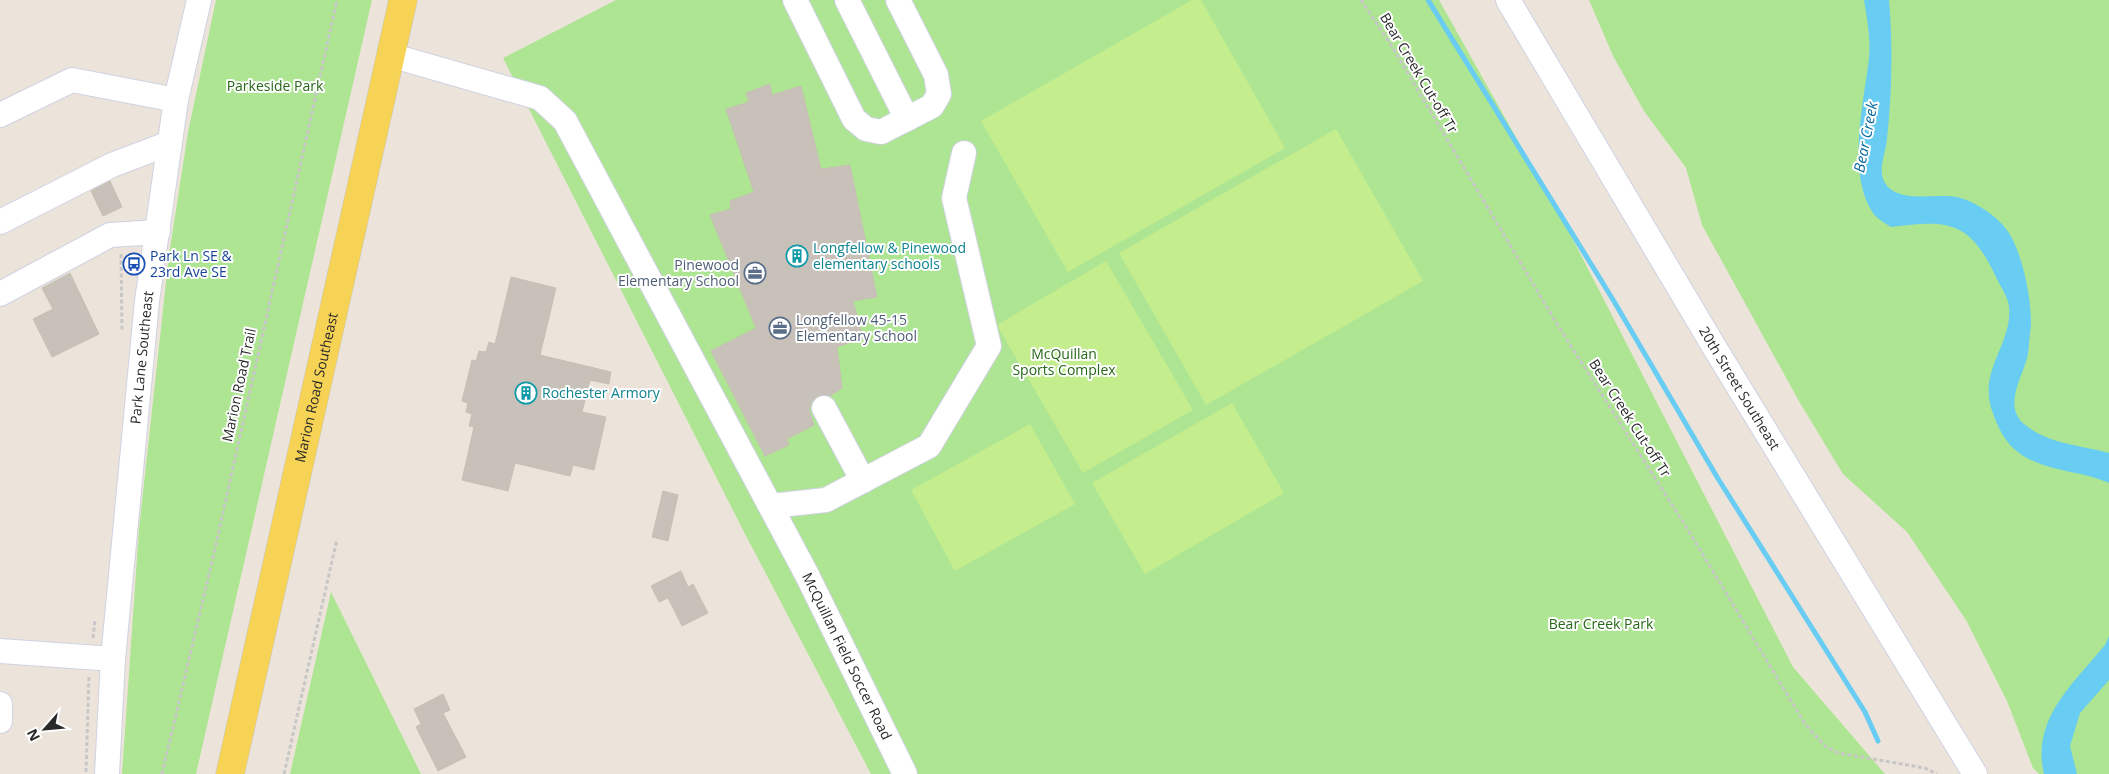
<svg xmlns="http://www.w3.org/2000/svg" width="2109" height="774" font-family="'Open Sans',sans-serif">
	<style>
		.green { fill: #aee593 }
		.pitch { fill: #c4ed8e }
		.water { fill: #68ccf3 }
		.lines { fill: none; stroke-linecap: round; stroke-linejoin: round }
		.stream { stroke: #68ccf3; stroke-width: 5 }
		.building { fill: #c7c1b9; stroke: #c7c0b3 }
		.minor-casing { stroke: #cfd2e2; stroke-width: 26 }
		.major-casing { stroke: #c7c7c7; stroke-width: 29 }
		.path { stroke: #c7c7c7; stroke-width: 3; stroke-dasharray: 4 2.5; stroke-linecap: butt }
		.minor { stroke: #fff; stroke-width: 24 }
		.major { stroke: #f6d255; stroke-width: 28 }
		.labels { text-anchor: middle; stroke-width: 4; stroke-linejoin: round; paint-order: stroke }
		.street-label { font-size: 14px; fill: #292929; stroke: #fff }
		.park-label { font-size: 14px; fill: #266817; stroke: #fff }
		.culture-label { font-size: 14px; fill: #0d838f; stroke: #fff; text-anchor: start }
		.transit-label { font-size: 14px; fill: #164399; stroke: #fff; text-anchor: start }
		.service-label { font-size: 14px; fill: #4e5e75; stroke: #fff; text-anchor: end }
		.water-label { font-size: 15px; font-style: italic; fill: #08689d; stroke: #fff }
	</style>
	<rect width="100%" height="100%" fill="#ece4da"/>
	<path class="green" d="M 216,0 L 372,0 L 196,774 L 122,774 L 139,529 L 169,255 L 188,132 Z
		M 616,0 L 1439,0 L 1567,228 L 1793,667 L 1885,774 L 871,774 L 743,530 L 503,58 Z
		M 1589,0 L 2109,0 L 2109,774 L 2039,774 L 2033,768 L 2007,701 L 1966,620 L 1907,532 L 1843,474 L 1800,403 L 1702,225 L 1686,168 L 1644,111 L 1613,56 Z
		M 331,592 L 421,774 L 290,774 Z"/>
	<path class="pitch" d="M 1192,0 L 1201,0 L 1285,148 L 1068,272 L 981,121 Z
		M 1336,129 L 1423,281 L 1206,405 L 1119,253 Z
		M 1106,261 L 1193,410 L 1083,473 L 997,325 Z
		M 1232,403 L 1284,493 L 1145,574 L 1092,483 Z
		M 1030,424 L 1075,504 L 955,571 L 911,490 Z"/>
	<path class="water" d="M 1864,0 L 1889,0 C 1893,47 1892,92 1887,139 C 1886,152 1877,171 1885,183 C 1898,204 1936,193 1957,197 C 1975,201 1999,217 2009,233 C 2023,256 2031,297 2031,324 C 2030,333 2029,344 2028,354 C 2024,375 2002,405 2024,424 C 2047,444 2081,445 2109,453 L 2109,483 C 2078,469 2036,472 2011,446 C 2003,437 1998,427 1994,416 C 1975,371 2013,347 2009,306 C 2008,297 1999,284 1995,275 C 1969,220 1947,220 1891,227 C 1885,223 1877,219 1873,213 C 1846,173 1864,102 1869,58 C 1871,40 1867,18 1864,0 Z
		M 2109,636 L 2109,680 L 2080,713 L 2070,746 L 2077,774 L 2044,774 C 2031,719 2073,684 2105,645 Z"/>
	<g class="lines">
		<path class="stream" d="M 1428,0 L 1612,298 L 1717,477 L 1865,712 L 1878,741"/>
	</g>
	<path class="building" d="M 770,84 L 772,95 L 801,86 L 821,169 L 850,165 L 877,297 L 853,301 L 863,338 L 837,347 L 842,388 L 830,396 L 817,396 L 812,401 L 809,410 L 814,425 L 787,439 L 789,445 L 765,456 L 711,351 L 756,328 L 710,215 L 731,209 L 730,201 L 754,192 L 726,109 L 749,102 L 746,93 Z
		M 110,181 L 122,207 L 103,216 L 91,191 Z
		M 70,273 L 99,334 L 52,357 L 33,319 L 53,309 L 42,288 Z
		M 511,277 L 556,288 L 540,355 L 611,372 L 609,384 L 590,380 L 582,412 L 606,417 L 594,470 L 573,465 L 570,476 L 515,463 L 508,491 L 462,480 L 474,427 L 469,426 L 472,414 L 466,412 L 468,403 L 462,401 L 472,360 L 476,361 L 479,351 L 486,352 L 489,342 L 495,344 Z
		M 663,491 L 678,495 L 668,541 L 652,537 Z
		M 681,571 L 688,587 L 693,584 L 708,613 L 682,626 L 668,598 L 659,602 L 651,586 Z
		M 443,694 L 450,710 L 443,713 L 466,757 L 438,771 L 416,727 L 421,724 L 414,709 Z"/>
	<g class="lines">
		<g class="minor-casing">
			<g id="minor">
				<path d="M 795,0 L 854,119 L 866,129 L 881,132 L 932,106 L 939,94 L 936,75 L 898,0"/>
				<path d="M 847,0 L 907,119"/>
				<path id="s1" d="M 1508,0 L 1716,350 L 1975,774"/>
				<path id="s2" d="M 390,55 L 540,98 L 565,121 L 807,575 L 905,774"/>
				<path d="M 0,115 L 72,80 L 176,100"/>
				<path d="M 0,222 L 112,165 L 170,143"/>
				<path d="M 0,294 L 110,235 L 158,232"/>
				<path d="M 824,408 L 863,481"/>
				<path d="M 771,506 L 826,500 L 929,446 L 989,346 L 954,198 L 964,153"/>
				<path d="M 0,651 L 113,659"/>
				<path d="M 0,704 L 0,721"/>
				<path id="s3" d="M 107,774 L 113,659 L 147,301 L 176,100 L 199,0"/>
			</g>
		</g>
		<g class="major-casing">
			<g id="major">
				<path id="s4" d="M 230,774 L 403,0"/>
			</g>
		</g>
		<path class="path" d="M 1361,0 L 1391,45 L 1557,324 L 1685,525 L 1805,724 L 1825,746 L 1838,753 L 1925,768 L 1937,774
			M 121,254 L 122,332
			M 93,638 L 95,619
			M 86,772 L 89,676
			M 162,774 L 214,553 L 337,0
			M 284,774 L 337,539"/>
		<use href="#minor" class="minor"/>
		<use href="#major" class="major"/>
	</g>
	<defs>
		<g id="building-ring" transform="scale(1.125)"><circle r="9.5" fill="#fff" stroke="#0f9aa8" stroke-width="1.5"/><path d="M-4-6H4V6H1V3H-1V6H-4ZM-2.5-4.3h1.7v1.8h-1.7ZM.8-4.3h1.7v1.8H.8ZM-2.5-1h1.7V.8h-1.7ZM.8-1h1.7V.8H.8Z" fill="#0f9aa8"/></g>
		<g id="bus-ring" transform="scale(1.125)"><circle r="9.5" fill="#fff" stroke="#1a4fb4" stroke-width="1.5"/><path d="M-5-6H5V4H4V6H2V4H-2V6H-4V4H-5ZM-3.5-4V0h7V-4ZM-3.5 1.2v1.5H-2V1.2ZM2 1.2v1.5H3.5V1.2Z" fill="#1a4fb4"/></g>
		<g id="office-ring" transform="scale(1.125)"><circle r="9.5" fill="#fff" stroke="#5c6f8a" stroke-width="1.5"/><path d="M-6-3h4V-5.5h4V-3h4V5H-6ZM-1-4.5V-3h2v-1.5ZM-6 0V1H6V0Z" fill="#5c6f8a"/></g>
	</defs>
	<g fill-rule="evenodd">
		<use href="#building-ring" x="797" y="256"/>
		<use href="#bus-ring" x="134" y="264"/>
		<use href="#office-ring" x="755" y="273"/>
		<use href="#office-ring" x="780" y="328"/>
		<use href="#building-ring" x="526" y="393"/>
	</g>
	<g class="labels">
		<g class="street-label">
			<text transform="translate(1419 73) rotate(59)" y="5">Bear Creek Cut-off Tr</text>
			<text dy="5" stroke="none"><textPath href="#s3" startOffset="418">Park Lane Southeast</textPath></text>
			<text transform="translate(239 385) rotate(-78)" y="5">Marion Road Trail</text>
			<text dy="5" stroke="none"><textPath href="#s4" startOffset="396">Marion Road Southeast</textPath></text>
			<text dy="5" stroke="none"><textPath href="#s1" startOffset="452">20th Street Southeast</textPath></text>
			<text transform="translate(1630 418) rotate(57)" y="5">Bear Creek Cut-off Tr</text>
			<text dy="5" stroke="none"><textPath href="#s2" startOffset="795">McQuillan Field Soccer Road</textPath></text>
		</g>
		<g class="park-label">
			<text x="275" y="91">Parkeside Park</text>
			<text x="1064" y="359">McQuillan<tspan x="1064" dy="16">Sports Complex</tspan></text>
			<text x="1601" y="629">Bear Creek Park</text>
		</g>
		<g class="culture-label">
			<text x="813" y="253">Longfellow &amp; Pinewood<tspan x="813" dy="16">elementary schools</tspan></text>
			<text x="542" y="398">Rochester Armory</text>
		</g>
		<g class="transit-label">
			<text x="150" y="261">Park Ln SE &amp;<tspan x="150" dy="16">23rd Ave SE</tspan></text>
		</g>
		<g class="service-label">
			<text x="739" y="270">Pinewood<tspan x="739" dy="16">Elementary School</tspan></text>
			<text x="796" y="325" text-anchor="start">Longfellow 45-15<tspan x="796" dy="16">Elementary School</tspan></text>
		</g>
		<g class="water-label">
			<text transform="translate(1866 137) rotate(-79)" y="5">Bear Creek</text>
		</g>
	</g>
	<g transform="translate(45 729) rotate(243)" stroke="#ffffff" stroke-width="4" paint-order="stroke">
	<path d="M0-4L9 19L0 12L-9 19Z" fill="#292929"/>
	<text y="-8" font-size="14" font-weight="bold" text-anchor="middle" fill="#292929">N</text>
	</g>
</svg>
